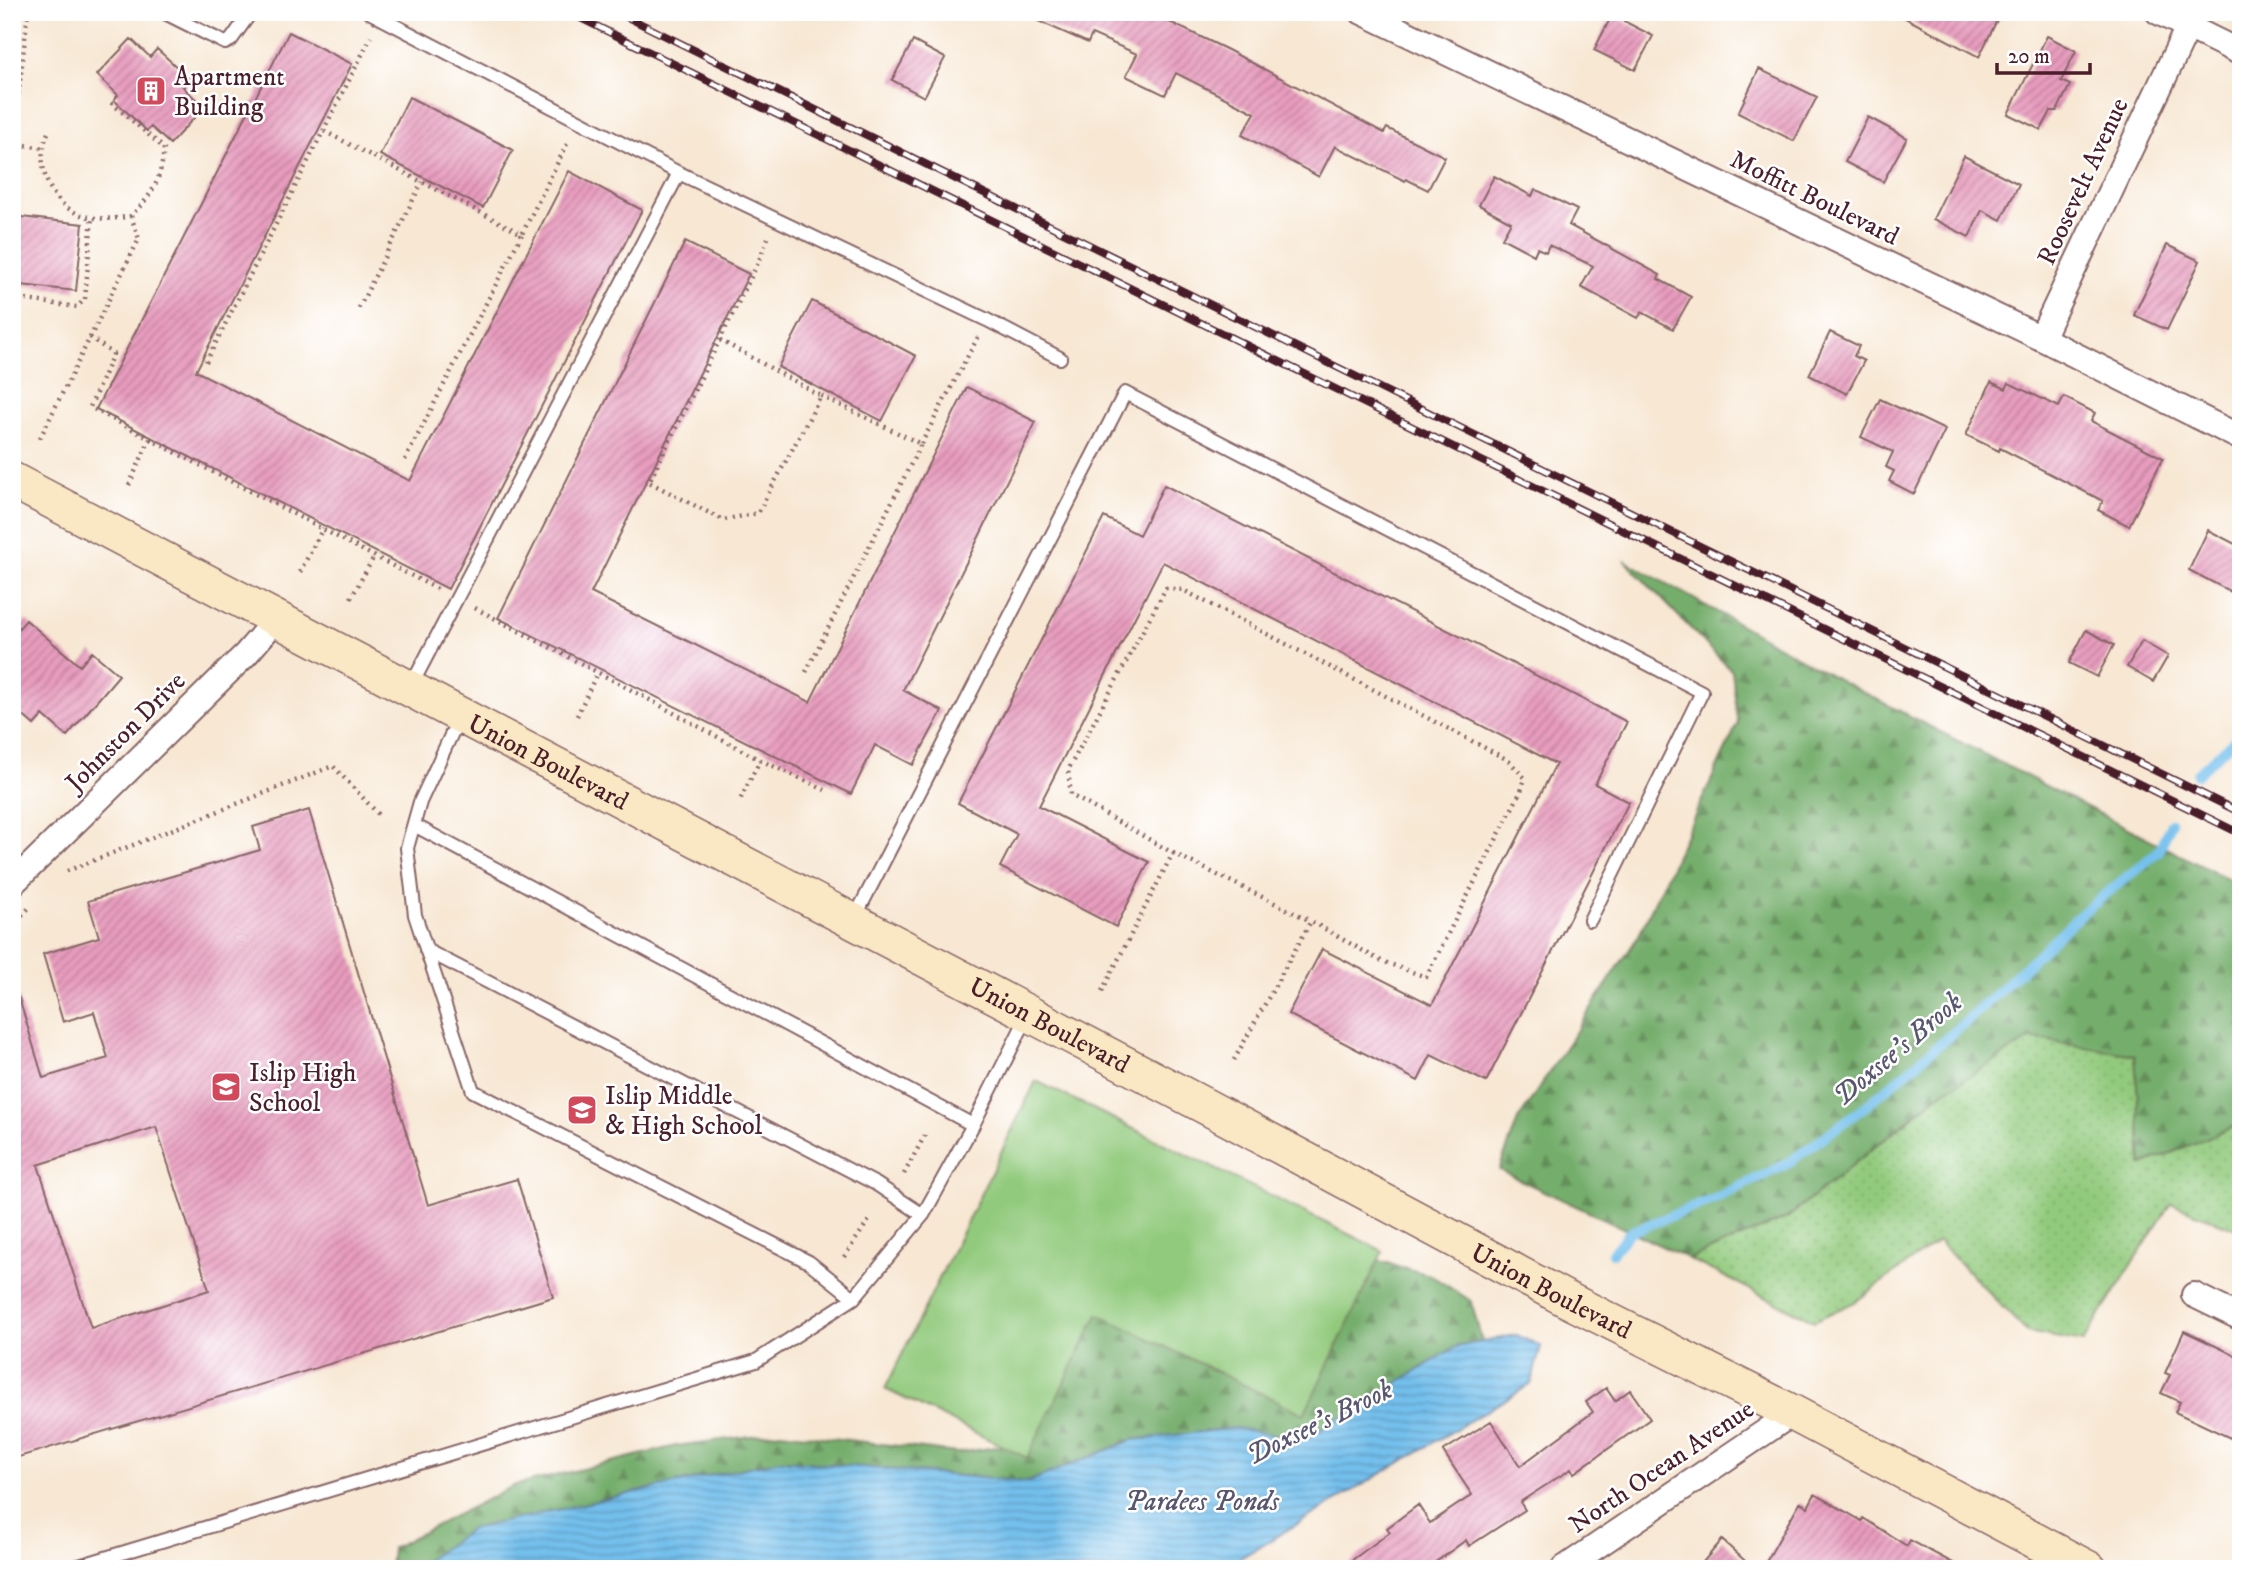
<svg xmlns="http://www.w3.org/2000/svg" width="2253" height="1581" font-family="'IM FELL DW Pica',serif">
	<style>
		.grass { fill: url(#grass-dots); stroke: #6e7454; stroke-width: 2 }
		.forest { fill: url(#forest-firs); stroke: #60664c; stroke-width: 2 }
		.pitch { fill: #92ca7d; stroke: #6e7454; stroke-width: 2 }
		.water { fill: url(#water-rules); stroke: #5e708c; stroke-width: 2 }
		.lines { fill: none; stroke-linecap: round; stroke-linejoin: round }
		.stream { stroke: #73c0ed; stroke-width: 10 }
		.building { fill: url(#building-hatch); fill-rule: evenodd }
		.service-casing { stroke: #876566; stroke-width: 16 }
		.minor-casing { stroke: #876566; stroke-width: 28 }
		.secondary-casing { stroke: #876566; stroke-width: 38 }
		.path { stroke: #876566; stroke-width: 4.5; stroke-dasharray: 2 5; stroke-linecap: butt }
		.service { stroke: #fff; stroke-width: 12 }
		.minor { stroke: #fff; stroke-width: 24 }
		.secondary { stroke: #fae7c3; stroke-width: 35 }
		.rail-casing { stroke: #4a1f2b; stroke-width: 8 }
		.rail { stroke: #fff; stroke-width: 5; stroke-dasharray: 16; stroke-linecap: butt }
		.labels { text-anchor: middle; stroke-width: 5; stroke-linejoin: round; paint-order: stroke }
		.poi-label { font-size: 26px; fill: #4a1f2b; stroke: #fff; text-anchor: start }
		.street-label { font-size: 26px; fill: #4a1f2b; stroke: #fff }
		.water-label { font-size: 28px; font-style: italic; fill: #58576f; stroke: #fff }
	</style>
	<defs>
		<pattern id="grass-dots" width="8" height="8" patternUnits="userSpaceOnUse" patternTransform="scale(1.75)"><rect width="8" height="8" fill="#92ca7d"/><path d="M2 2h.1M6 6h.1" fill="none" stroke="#7fad6c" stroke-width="1.8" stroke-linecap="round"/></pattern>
		<pattern id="forest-firs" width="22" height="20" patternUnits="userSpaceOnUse" patternTransform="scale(1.75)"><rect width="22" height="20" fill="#75ae6c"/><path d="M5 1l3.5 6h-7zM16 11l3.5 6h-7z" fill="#628d59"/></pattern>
		<pattern id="water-rules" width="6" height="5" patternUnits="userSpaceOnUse" patternTransform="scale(1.75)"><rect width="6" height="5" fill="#73c0ed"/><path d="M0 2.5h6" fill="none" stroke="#609bc0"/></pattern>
		<pattern id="building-hatch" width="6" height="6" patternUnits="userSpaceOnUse" patternTransform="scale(1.75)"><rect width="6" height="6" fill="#e89cbe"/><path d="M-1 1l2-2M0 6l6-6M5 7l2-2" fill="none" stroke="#be7f9b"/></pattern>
	</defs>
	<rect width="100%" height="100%" fill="#fff"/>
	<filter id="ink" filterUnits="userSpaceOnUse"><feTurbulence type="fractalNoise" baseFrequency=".0143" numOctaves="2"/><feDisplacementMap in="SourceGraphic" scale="14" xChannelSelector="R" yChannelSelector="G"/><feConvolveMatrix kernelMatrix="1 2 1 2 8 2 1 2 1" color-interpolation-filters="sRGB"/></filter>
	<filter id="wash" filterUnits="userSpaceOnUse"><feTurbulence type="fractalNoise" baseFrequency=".00686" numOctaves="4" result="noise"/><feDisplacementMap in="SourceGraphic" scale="28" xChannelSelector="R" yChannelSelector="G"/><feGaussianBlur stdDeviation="1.57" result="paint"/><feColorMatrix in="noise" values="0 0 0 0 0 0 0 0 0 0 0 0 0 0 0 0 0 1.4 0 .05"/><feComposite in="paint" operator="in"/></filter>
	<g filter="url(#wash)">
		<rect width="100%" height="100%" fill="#f7e7d3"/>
		<path class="grass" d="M 2032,1038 L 2135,1055 L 2143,1165 L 2241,1122 L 2241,1231 L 2171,1203 L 2083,1342 L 2027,1332 L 1938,1241 L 1855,1302 L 1814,1321 L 1689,1259 L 1787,1218 L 1940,1094 Z"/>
		<path class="forest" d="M 1624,560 L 1845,683 L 2241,886 L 2240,1124 L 2142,1165 L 2135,1055 L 2032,1038 L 1940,1094 L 1787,1218 L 1689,1259 L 1499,1170 L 1518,1120 L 1639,935 L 1738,723 L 1732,671 Z
			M 1370,1258 L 1430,1275 L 1471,1301 L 1482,1342 L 1456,1347 L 1303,1440 L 1235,1428 L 1132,1440 L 1028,1482 L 781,1460 L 472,1529 L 414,1569 L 390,1569 L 392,1548 L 513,1486 L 676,1446 L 781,1432 L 957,1453 L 1022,1443 L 1084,1317 L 1110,1309 Z"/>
		<path class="pitch" d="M 1036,1081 L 1383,1251 L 1304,1414 L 1098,1314 L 1027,1458 L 885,1389 Z"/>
		<path class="water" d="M 1516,1335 L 1541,1346 L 1531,1384 L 1222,1569 L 414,1569 L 471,1529 L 781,1460 L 1028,1482 L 1132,1440 L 1235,1428 L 1303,1440 L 1456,1347 Z"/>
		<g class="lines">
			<path class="stream" d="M 2197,774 L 2241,734
				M 1612,1253 L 1630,1232 L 1712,1200 L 1787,1164 L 1866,1106 L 1967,1021 L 2080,915 L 2159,851 L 2171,823"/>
		</g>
		<g id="blocks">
			<path class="building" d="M 1018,12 L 1149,12 L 1228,50 L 1384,133 L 1387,128 L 1445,157 L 1428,190 L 1406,179 L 1405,181 L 1335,146 L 1319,177 L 1242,135 L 1255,113 L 1176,73 L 1165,95 L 1126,76 L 1137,54 L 1092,34 L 1088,43 Z
				M 1894,12 L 2001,12 L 1979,57 Z
				M 1612,15 L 1653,36 L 1635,70 L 1594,50 Z
				M 289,32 L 352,64 L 196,371 L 410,481 L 569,171 L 642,210 L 448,589 L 96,409 Z
				M 2047,36 L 2076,51 L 2061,81 L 2070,85 L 2057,111 L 2051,111 L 2041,130 L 2008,114 Z
				M 131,39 L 150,57 L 157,49 L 190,79 L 183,87 L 204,107 L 170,144 L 151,127 L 147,131 L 114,100 L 118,95 L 97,75 Z
				M 913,41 L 945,58 L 924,97 L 892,80 Z
				M 1759,69 L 1817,97 L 1794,141 L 1738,113 Z
				M 409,97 L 513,150 L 483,208 L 380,155 Z
				M 1868,117 L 1907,138 L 1883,182 L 1845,162 Z
				M 1964,156 L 2019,184 L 2001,220 L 1982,210 L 1969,237 L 1933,219 Z
				M 1494,176 L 1532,196 L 1535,189 L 1577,210 L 1569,225 L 1660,275 L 1658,279 L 1691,297 L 1673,329 L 1642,312 L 1638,318 L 1581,287 L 1593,266 L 1549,245 L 1546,252 L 1537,248 L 1534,255 L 1502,238 L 1511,222 L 1479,205 Z
				M 12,216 L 83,224 L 76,291 L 12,284 Z
				M 685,242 L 749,274 L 591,593 L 810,702 L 967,387 L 1036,422 L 903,690 L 942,711 L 913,765 L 875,745 L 851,794 L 498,618 Z
				M 2167,245 L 2200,261 L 2167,330 L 2134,315 Z
				M 812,301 L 916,356 L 882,421 L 778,367 Z
				M 1830,332 L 1859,346 L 1854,356 L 1864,361 L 1847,394 L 1809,375 Z
				M 1991,382 L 2006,389 L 2009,383 L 2059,407 L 2064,397 L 2095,413 L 2091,421 L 2163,458 L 2129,526 L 2098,510 L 2103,501 L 2000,448 L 1999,451 L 1966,435 Z
				M 1880,399 L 1945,430 L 1914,494 L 1889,481 L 1894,471 L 1886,467 L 1893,452 L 1861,437 Z
				M 1164,485 L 1627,722 L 1595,784 L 1629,802 L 1486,1082 L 1431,1055 L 1418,1081 L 1288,1014 L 1322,949 L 1432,1005 L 1556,764 L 1163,562 L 1039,806 L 1149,862 L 1116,927 L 1000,867 L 1017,834 L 958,803 L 1104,517 L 1139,535 Z
				M 2208,530 L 2241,547 L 2241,577 L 2233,593 L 2189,570 Z
				M 26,620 L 80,666 L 92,652 L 119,675 L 67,736 L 43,715 L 34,725 L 12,706 L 12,636 Z
				M 2086,630 L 2114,645 L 2097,677 L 2069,663 Z
				M 2142,641 L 2168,656 L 2153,682 L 2127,667 Z
				M 309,810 L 428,1205 L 517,1179 L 553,1297 L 12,1459 L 12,999 L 19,998 L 43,1078 L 108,1058 L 94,1012 L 63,1022 L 43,954 L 99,937 L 88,901 L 260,850 L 253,827 ZM 156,1127 L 209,1290 L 91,1328 L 38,1165 Z
				M 2184,1331 L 2241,1358 L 2241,1443 L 2175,1412 L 2180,1402 L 2161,1393 L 2170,1375 L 2165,1373 Z
				M 1606,1388 L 1615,1401 L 1630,1390 L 1650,1419 L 1574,1473 L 1571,1469 L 1520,1502 L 1525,1510 L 1469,1546 L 1466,1540 L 1426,1569 L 1340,1569 L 1390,1532 L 1387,1528 L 1418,1505 L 1430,1523 L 1472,1495 L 1443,1451 L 1491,1421 L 1520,1466 L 1593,1412 L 1586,1402 Z
				M 1815,1494 L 1862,1521 L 1863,1518 L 1907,1546 L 1910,1540 L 1964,1569 L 1762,1569 L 1800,1502 L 1808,1507 Z
				M 1722,1540 L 1754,1569 L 1697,1569 Z"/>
		</g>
	</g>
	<g filter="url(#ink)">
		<use href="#blocks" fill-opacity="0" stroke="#876566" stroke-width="2"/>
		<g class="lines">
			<g class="service-casing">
				<path id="service" d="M 163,12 L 225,43 L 231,40 L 251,12
					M 369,12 L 679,173 L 987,320 L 1060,358
					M 410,688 L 679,173
					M 459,718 L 420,802 L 407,848 L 415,915 L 473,1091 L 809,1262 L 854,1298
					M 414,825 L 973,1125
					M 853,921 L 1125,393 L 1702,692 L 1590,920
					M 426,950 L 876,1184 L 923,1215
					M 69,1569 L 756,1361 L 854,1298 L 923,1215 L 973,1125 L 1028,1015"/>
			</g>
			<g class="minor-casing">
				<path id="minor" d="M 1362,12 L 2041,338 L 2241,438
					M 2158,12 L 2241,53
					M 2041,338 L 2195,12
					M 12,884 L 246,654 L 277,618
					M 2194,1295 L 2241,1318
					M 1563,1569 L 1793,1413"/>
			</g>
			<g class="secondary-casing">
				<g id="secondary">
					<path id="s1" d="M 12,480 L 1205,1106 L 1566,1299 L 1793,1413 L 2089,1569"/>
				</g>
			</g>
			<path class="path" d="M 324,131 L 522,234 L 569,140
				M 48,133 C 34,163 48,203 81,215 C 95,220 116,219 131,216
				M 12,143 L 43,148
				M 13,143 L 28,12
				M 12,298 L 77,307 L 85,299 L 92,217
				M 359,308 L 422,182
				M 90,337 L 113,354 L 90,407 L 150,439 L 129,485
				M 720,340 L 821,396 L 758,513 L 723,520 L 649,482 L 757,265 L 768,238
				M 206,362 L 371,37
				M 40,438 L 139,239 L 131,216 C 153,194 161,180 164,148 L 108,100
				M 150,439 L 439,590
				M 921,444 L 978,337
				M 405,460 L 522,234
				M 300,572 L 323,528
				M 351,598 L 375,555
				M 475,608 L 637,693 L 760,760 L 739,802
				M 806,672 L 921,444 L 821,396
				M 577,716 L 597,673
				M 760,760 L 825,790
				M 1173,853 L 1311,921
				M 67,871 L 333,766 L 380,816
				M 12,925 L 30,907
				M 1102,991 L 1173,853 L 1071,795 L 1068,770 L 1166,588 L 1183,590 L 1508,760 L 1525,778 L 1521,791 L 1426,977 L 1379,960 L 1311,921 L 1234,1060
				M 904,1174 L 925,1135
				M 844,1257 L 869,1220"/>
			<use href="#service" class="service"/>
			<use href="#minor" class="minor"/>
			<use href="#secondary" class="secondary"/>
			<g class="rail-casing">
				<path id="rail" d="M 568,12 L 2241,834
					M 617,12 L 2241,813"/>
			</g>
			<use href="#rail" class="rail"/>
		</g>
	</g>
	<defs>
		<g id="building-square" transform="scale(1.575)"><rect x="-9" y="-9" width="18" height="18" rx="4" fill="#d1495b" stroke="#fff"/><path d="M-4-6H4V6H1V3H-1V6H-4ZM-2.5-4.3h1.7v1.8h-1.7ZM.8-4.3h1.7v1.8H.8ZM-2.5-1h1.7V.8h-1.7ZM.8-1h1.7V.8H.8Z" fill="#fff"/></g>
		<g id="school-square" transform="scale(1.575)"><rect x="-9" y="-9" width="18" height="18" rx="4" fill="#d1495b" stroke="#fff"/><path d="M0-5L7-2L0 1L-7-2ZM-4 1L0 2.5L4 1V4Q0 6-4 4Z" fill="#fff"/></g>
	</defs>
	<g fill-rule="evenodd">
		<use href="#building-square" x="151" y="91"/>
		<use href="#school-square" x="226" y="1087"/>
		<use href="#school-square" x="582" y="1110"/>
	</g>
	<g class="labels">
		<g class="poi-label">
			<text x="174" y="85">Apartment<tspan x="174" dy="30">Building</tspan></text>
			<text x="249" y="1081">Islip High<tspan x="249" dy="30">School</tspan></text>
			<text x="605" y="1104">Islip Middle<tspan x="605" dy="30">&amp; High School</tspan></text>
		</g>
		<g class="street-label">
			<text transform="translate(2082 181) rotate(-65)" y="9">Roosevelt Avenue</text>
			<text transform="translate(1815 197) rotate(26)" y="9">Moffitt Boulevard</text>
			<text transform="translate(125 731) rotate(-45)" y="9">Johnston Drive</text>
			<text dy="9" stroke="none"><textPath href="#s1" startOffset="606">Union Boulevard</textPath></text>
			<text dy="9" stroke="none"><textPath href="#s1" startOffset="1172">Union Boulevard</textPath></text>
			<text dy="9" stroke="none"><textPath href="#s1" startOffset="1740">Union Boulevard</textPath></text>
			<text transform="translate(1661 1466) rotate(-34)" y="9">North Ocean Avenue</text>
		</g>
		<g class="water-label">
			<text transform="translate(1897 1048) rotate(-40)" y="10">Doxsee's Brook</text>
			<text transform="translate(1319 1421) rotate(-26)" y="10">Doxsee's Brook</text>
			<text x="1202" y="1510">Pardees Ponds</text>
		</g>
	</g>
	<rect width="2253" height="1581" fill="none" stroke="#fff" stroke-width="42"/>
	<path d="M1997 63v10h93v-10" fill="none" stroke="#4a1f2b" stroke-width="3.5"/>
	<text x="2008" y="63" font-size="21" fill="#4a1f2b" stroke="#ffffff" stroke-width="5" paint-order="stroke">20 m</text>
</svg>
